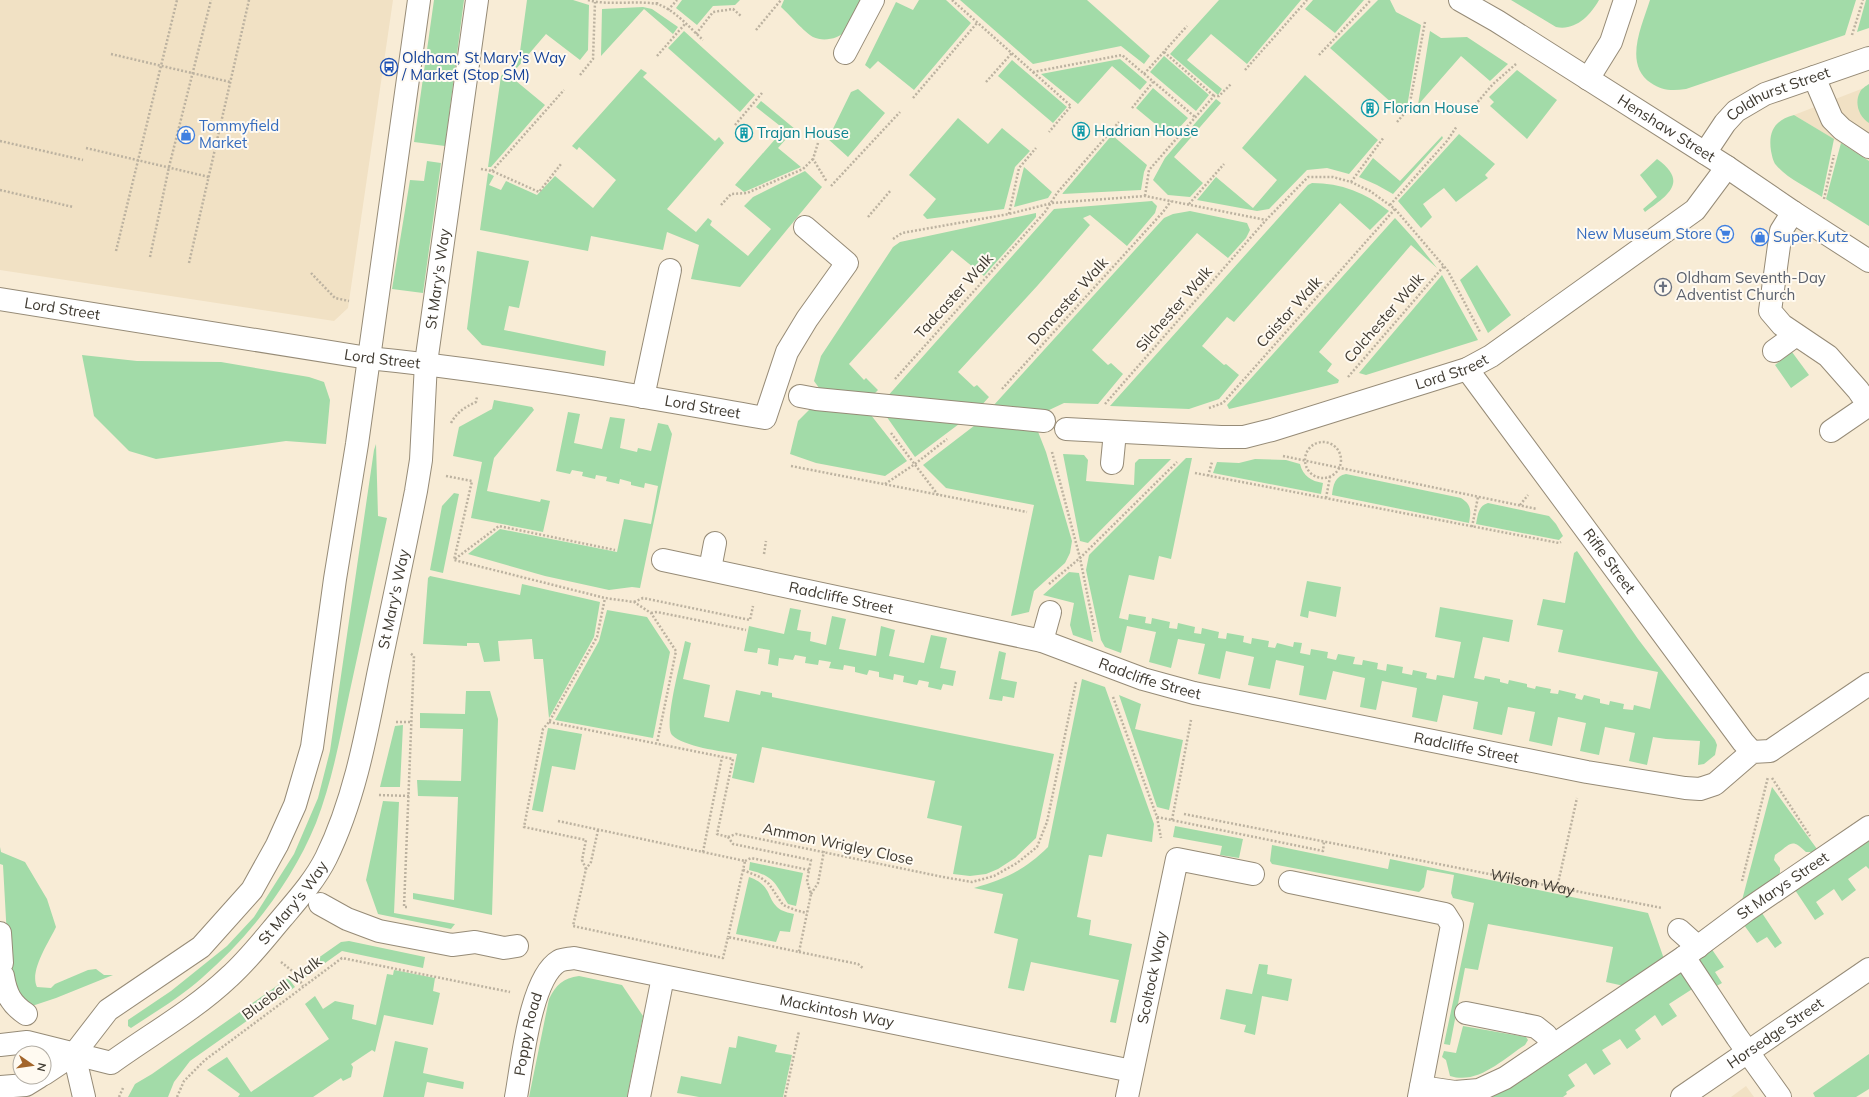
<svg xmlns="http://www.w3.org/2000/svg" width="1869" height="1097" font-family="Mulish,sans-serif">
	<style>
		.built { fill: #f1e1c4 }
		.green { fill: #a2dba8 }
		.lines { fill: none; stroke-linecap: round; stroke-linejoin: round }
		.minor-casing { stroke: #968b77; stroke-width: 24 }
		.major-casing { stroke: #968b77; stroke-width: 24 }
		.path { stroke: #bcb2a0; stroke-width: 2.5; stroke-dasharray: 2 2; stroke-linecap: butt }
		.minor { stroke: #fff; stroke-width: 22 }
		.major { stroke: #fff; stroke-width: 22 }
		.labels { text-anchor: middle; stroke-width: 4; stroke-linejoin: round; paint-order: stroke }
		.transit-label { font-size: 15px; fill: #164399; stroke: #fffaf1; text-anchor: start }
		.street-label { font-size: 15px; fill: #3f3a31; stroke: #fffaf1 }
		.culture-label { font-size: 15px; fill: #0d838f; stroke: #fffaf1; text-anchor: start }
		.shop-label { font-size: 15px; fill: #366cbe; stroke: #fffaf1; text-anchor: start }
		.worship-label { font-size: 15px; fill: #5b616d; stroke: #fffaf1; text-anchor: start }
	</style>
	<rect width="100%" height="100%" fill="#f8ecd6"/>
	<path class="built" d="M 0,0 L 393,0 L 348,308 L 334,321 L 0,270 Z
		M 1869,86 L 1869,161 L 1794,115 Z
		M 1746,1086 L 1754,1097 L 1731,1097 Z"/>
	<path class="green" d="M 434,0 L 464,0 L 445,146 L 414,142 Z
		M 527,0 L 573,0 L 589,5 L 588,50 L 580,60 L 546,34 L 510,76 L 545,105 L 491,167 L 488,167 L 501,76 L 519,59 Z
		M 682,0 L 740,0 L 735,5 L 713,6 L 697,25 L 676,8 Z
		M 784,0 L 861,0 C 856,9 852,23 845,31 C 839,39 823,42 813,37 C 805,33 789,14 781,7 Z
		M 919,0 L 946,0 L 971,23 L 914,90 L 878,61 L 870,69 L 865,65 L 896,2 L 913,10 Z
		M 960,0 L 1087,0 L 1150,56 L 1144,64 L 1121,46 L 1033,64 Z
		M 1219,0 L 1301,0 L 1247,64 L 1211,34 L 1187,60 L 1222,89 L 1218,95 L 1170,54 Z
		M 1313,0 L 1364,0 L 1335,33 L 1305,9 Z
		M 1378,0 L 1390,0 L 1396,12 L 1421,25 L 1407,107 L 1402,112 L 1330,48 Z
		M 1511,0 L 1599,0 C 1590,16 1575,31 1556,27 Z
		M 1650,0 L 1856,0 L 1845,35 L 1686,89 C 1673,91 1662,91 1651,83 C 1623,64 1642,26 1650,0 Z
		M 1866,0 L 1869,0 L 1869,28 L 1857,32 Z
		M 643,7 L 652,9 L 678,27 L 673,34 L 644,9 L 601,56 L 602,9 Z
		M 684,31 L 755,95 L 740,112 L 668,48 Z
		M 1430,31 L 1441,38 L 1467,37 L 1508,64 L 1490,81 L 1461,56 L 1418,105 Z
		M 1164,56 L 1209,95 L 1196,111 L 1150,72 Z
		M 1120,59 L 1147,82 L 1140,90 L 1112,66 L 1078,104 L 1041,74 Z
		M 1012,60 L 1067,107 L 1053,123 L 998,76 Z
		M 641,69 L 647,73 L 643,77 L 715,141 L 719,137 L 724,143 L 667,209 L 696,232 L 708,218 L 712,221 L 710,225 L 748,256 L 771,229 L 744,206 L 753,197 L 805,171 L 822,187 L 740,287 L 691,279 L 699,245 L 667,232 L 663,250 L 591,236 L 588,251 L 480,230 L 488,173 L 494,176 L 489,185 L 501,190 L 506,181 L 537,195 L 555,176 L 593,208 L 616,180 L 579,147 L 577,150 L 572,146 Z
		M 1517,70 L 1557,100 L 1527,139 L 1490,106 L 1494,102 L 1489,97 Z
		M 1305,75 L 1378,140 L 1349,174 L 1327,168 L 1307,170 L 1269,209 L 1257,211 L 1197,200 L 1216,177 L 1253,208 L 1277,180 L 1242,148 Z
		M 1869,84 L 1869,123 C 1859,117 1854,103 1860,92 C 1861,89 1866,86 1869,84 Z
		M 1153,88 L 1188,118 L 1171,137 L 1136,108 Z
		M 858,89 L 885,113 L 848,157 L 828,139 L 851,92 Z
		M 1216,99 L 1221,103 L 1174,157 L 1203,183 L 1190,197 L 1168,195 L 1153,180 L 1165,158 Z
		M 761,101 L 795,129 L 778,148 L 801,167 L 744,192 L 735,185 L 784,129 L 756,107 Z
		M 1794,115 L 1834,139 L 1822,197 C 1807,187 1788,179 1776,165 C 1773,162 1772,155 1771,151 C 1768,131 1775,120 1794,115 Z
		M 958,118 L 988,144 L 1002,128 L 1030,151 L 1015,167 L 1004,209 L 927,219 L 923,215 L 936,199 L 909,175 Z
		M 1459,134 L 1495,164 L 1485,175 L 1488,178 L 1456,202 L 1444,188 L 1423,204 L 1432,217 L 1421,228 L 1398,201 Z
		M 1112,135 L 1147,165 L 1144,172 L 1141,190 L 1062,194 Z
		M 1442,136 L 1443,138 L 1393,194 L 1377,185 L 1359,177 L 1373,158 L 1400,181 Z
		M 1841,143 L 1869,161 L 1869,226 L 1826,199 Z
		M 1657,159 C 1689,182 1668,195 1645,212 L 1643,209 L 1657,197 L 1640,175 Z
		M 427,161 L 441,163 L 423,293 L 392,289 L 410,180 L 424,181 Z
		M 1024,167 L 1052,192 L 1048,198 L 1014,207 Z
		M 1312,183 C 1341,183 1366,193 1389,211 L 1370,230 L 1340,203 L 1234,322 L 1227,317 L 1202,346 L 1224,365 L 1226,364 L 1239,375 L 1219,399 L 1189,409 L 1110,406 L 1308,185 Z
		M 1152,201 L 1157,206 L 1155,213 L 1127,246 L 1090,215 L 1083,218 L 1090,225 L 1038,285 L 958,372 L 974,387 L 977,385 L 989,397 L 980,407 L 886,398 L 1054,209 Z
		M 1190,211 L 1247,223 L 1250,230 L 1246,238 L 1228,258 L 1197,233 L 1092,350 L 1108,365 L 1111,363 L 1123,374 L 1098,404 L 1064,403 L 1047,411 L 993,406 L 1164,218 L 1173,214 Z
		M 1036,213 L 1036,217 L 984,276 L 952,250 L 849,364 L 864,380 L 866,378 L 878,390 L 869,399 L 822,392 L 814,381 L 821,356 L 893,247 L 900,242 Z
		M 1395,218 L 1415,240 L 1437,268 L 1411,245 L 1319,352 L 1332,364 L 1327,371 L 1339,380 L 1338,383 L 1229,409 L 1227,405 Z
		M 477,251 L 529,261 L 519,308 L 509,306 L 504,330 L 606,351 L 604,366 L 482,345 L 467,329 Z
		M 1477,265 L 1511,315 L 1488,333 L 1460,280 Z
		M 1442,275 L 1478,340 L 1366,375 L 1359,373 Z
		M 1792,352 L 1809,375 L 1791,388 L 1775,365 Z
		M 82,355 L 137,361 L 221,362 L 309,377 L 324,382 L 330,400 L 326,444 L 286,441 L 156,459 L 129,451 L 94,416 Z
		M 494,400 L 532,407 L 534,410 L 494,458 L 487,491 L 540,502 L 541,499 L 550,501 L 543,532 L 471,518 L 482,462 L 453,456 L 459,427 L 492,409 Z
		M 814,405 L 867,410 L 907,461 L 885,476 L 816,463 L 790,454 L 798,421 Z
		M 568,412 L 580,414 L 574,443 L 602,449 L 610,417 L 625,419 L 620,448 L 637,452 L 638,448 L 651,451 L 658,423 L 668,425 L 672,434 L 640,588 L 632,587 L 609,590 L 545,576 L 468,554 L 500,529 L 617,552 L 624,519 L 651,524 L 658,486 L 645,483 L 644,488 L 631,485 L 631,482 L 620,479 L 619,484 L 606,481 L 607,477 L 596,475 L 595,479 L 582,476 L 583,472 L 572,470 L 570,474 L 556,471 Z
		M 884,413 L 967,418 L 915,457 Z
		M 983,419 L 1035,424 L 1046,452 L 1072,541 L 1070,553 L 1065,563 L 1034,591 L 1029,612 L 1011,616 L 1034,505 L 946,488 L 923,465 Z
		M 376,444 L 378,516 L 387,518 C 374,577 362,636 349,695 C 340,738 332,782 316,823 C 292,882 250,936 203,977 C 181,997 155,1012 131,1028 L 128,1026 L 128,1020 L 171,991 L 227,946 L 254,917 L 294,854 L 318,798 L 330,751 L 374,450 Z
		M 1063,454 L 1084,455 L 1088,460 L 1086,481 L 1134,485 L 1135,463 L 1139,459 L 1171,459 L 1088,543 L 1080,541 Z
		M 1186,458 L 1192,458 L 1171,559 L 1159,556 L 1154,580 L 1129,575 L 1119,618 L 1128,620 L 1129,614 L 1146,617 L 1145,623 L 1151,624 L 1152,618 L 1170,622 L 1169,628 L 1177,629 L 1178,623 L 1195,627 L 1194,633 L 1201,634 L 1202,628 L 1219,632 L 1218,638 L 1226,639 L 1227,633 L 1244,636 L 1243,642 L 1251,644 L 1252,638 L 1269,641 L 1268,647 L 1275,648 L 1277,643 L 1293,647 L 1294,642 L 1302,643 L 1300,653 L 1310,655 L 1311,649 L 1328,652 L 1327,658 L 1336,660 L 1338,654 L 1355,657 L 1353,664 L 1362,665 L 1363,660 L 1378,663 L 1377,669 L 1386,671 L 1387,664 L 1403,667 L 1402,673 L 1412,675 L 1413,670 L 1427,673 L 1426,678 L 1436,680 L 1437,675 L 1454,678 L 1461,642 L 1435,637 L 1440,607 L 1513,620 L 1509,642 L 1483,637 L 1474,678 L 1484,680 L 1485,676 L 1500,679 L 1500,682 L 1508,684 L 1509,680 L 1527,684 L 1527,687 L 1535,689 L 1536,686 L 1551,689 L 1550,693 L 1558,694 L 1559,690 L 1576,694 L 1575,698 L 1582,700 L 1584,695 L 1600,699 L 1600,703 L 1609,705 L 1610,701 L 1624,704 L 1623,709 L 1633,710 L 1634,705 L 1650,709 L 1658,672 L 1558,652 L 1563,630 L 1537,625 L 1543,599 L 1565,603 L 1574,553 L 1577,551 L 1638,639 L 1715,740 L 1717,745 L 1715,755 L 1704,764 L 1698,765 L 1700,741 L 1666,739 L 1653,737 L 1647,765 L 1629,761 L 1635,733 L 1605,727 L 1599,755 L 1580,751 L 1586,723 L 1558,717 L 1552,746 L 1529,741 L 1535,712 L 1508,707 L 1502,735 L 1473,729 L 1478,702 L 1443,695 L 1437,722 L 1412,717 L 1417,688 L 1382,681 L 1376,710 L 1360,707 L 1365,678 L 1333,671 L 1326,700 L 1299,695 L 1304,666 L 1276,660 L 1270,689 L 1248,685 L 1254,657 L 1226,651 L 1220,679 L 1198,674 L 1205,644 L 1178,639 L 1171,668 L 1149,662 L 1156,632 L 1127,626 L 1121,653 L 1105,647 L 1101,640 L 1086,570 L 1089,555 Z
		M 1255,459 L 1286,460 L 1300,464 C 1303,476 1311,481 1323,483 L 1321,494 L 1213,473 L 1217,462 L 1239,463 Z
		M 1346,474 L 1461,498 C 1472,505 1471,511 1469,523 L 1332,495 C 1333,485 1335,476 1346,474 Z
		M 454,493 L 459,494 L 443,573 L 430,570 L 442,506 Z
		M 1488,503 L 1549,516 L 1556,524 L 1563,536 L 1559,540 L 1476,524 C 1478,515 1478,506 1488,503 Z
		M 1069,572 L 1079,573 L 1093,642 L 1073,635 L 1070,625 L 1074,603 L 1043,595 Z
		M 430,576 L 520,595 L 522,584 L 600,602 L 594,637 L 549,718 L 543,659 L 534,659 L 532,639 L 498,641 L 500,661 L 484,662 L 479,643 L 467,643 L 467,646 L 423,644 L 428,578 Z
		M 1307,581 L 1341,587 L 1336,617 L 1309,611 L 1308,618 L 1300,616 Z
		M 790,608 L 801,610 L 797,630 L 811,632 L 810,641 L 826,645 L 832,616 L 846,619 L 839,649 L 876,656 L 881,626 L 895,630 L 889,656 L 924,663 L 931,635 L 947,638 L 940,668 L 956,671 L 953,686 L 943,684 L 941,690 L 928,687 L 929,682 L 919,680 L 917,685 L 903,682 L 904,676 L 894,674 L 893,680 L 879,677 L 879,672 L 869,670 L 867,675 L 855,672 L 855,667 L 844,665 L 843,670 L 829,668 L 831,662 L 819,660 L 818,665 L 805,663 L 806,657 L 795,655 L 793,660 L 779,658 L 778,666 L 768,664 L 770,650 L 758,648 L 757,653 L 744,651 L 749,626 L 784,634 Z
		M 607,610 L 647,617 L 670,652 L 653,738 L 555,720 L 599,641 Z
		M 685,641 L 691,643 L 683,679 L 710,685 L 704,717 L 729,722 L 736,690 L 760,695 L 761,691 L 772,693 L 772,697 L 1054,754 L 1036,838 L 1015,858 L 998,869 L 986,874 L 970,876 L 953,874 L 962,826 L 927,818 L 935,781 L 762,747 L 754,783 L 732,778 L 737,754 C 721,751 684,747 672,735 C 663,725 682,657 685,641 Z
		M 999,651 L 1006,653 L 1001,679 L 1017,682 L 1014,698 L 1003,696 L 1002,701 L 989,699 Z
		M 1082,679 L 1105,687 L 1154,824 L 1152,842 L 1107,834 L 1102,857 L 1089,855 L 1077,917 L 1091,920 L 1089,935 L 1132,944 L 1116,1023 L 1110,1022 L 1119,980 L 1031,962 L 1024,991 L 1008,988 L 1018,939 L 994,933 L 1003,894 L 974,888 C 1005,879 1025,870 1048,847 Z
		M 466,691 L 490,691 L 498,719 L 492,915 L 413,899 L 413,893 L 454,900 L 458,797 L 418,796 L 417,780 L 461,781 L 463,729 L 420,728 L 420,713 L 465,714 Z
		M 1119,695 L 1141,704 L 1135,729 L 1183,740 L 1169,810 L 1157,807 Z
		M 403,725 L 400,787 L 380,787 L 395,726 Z
		M 548,728 L 582,734 L 575,770 L 552,766 L 543,812 L 532,810 Z
		M 1772,787 L 1817,849 L 1812,852 L 1806,852 C 1791,837 1791,844 1775,855 L 1774,860 L 1780,868 L 1780,873 L 1741,904 Z
		M 383,801 L 399,802 L 394,913 L 455,924 L 451,929 L 378,914 L 366,880 Z
		M 1175,826 L 1243,839 L 1239,858 L 1220,855 L 1222,846 L 1173,837 Z
		M 1869,839 L 1869,869 L 1866,866 L 1848,879 L 1856,890 L 1842,901 L 1834,889 L 1816,902 L 1824,914 L 1815,920 L 1795,890 Z
		M 1272,845 L 1388,869 L 1390,859 L 1648,913 L 1664,959 L 1624,986 L 1606,982 L 1613,947 L 1488,924 L 1478,970 L 1465,968 L 1450,1045 L 1444,1044 L 1474,903 L 1453,898 L 1451,893 L 1454,875 L 1427,870 L 1424,887 L 1419,892 L 1272,864 L 1270,861 Z
		M 0,847 L 1,852 L 25,862 L 47,899 L 56,927 C 49,942 29,971 37,987 L 51,988 L 55,984 L 88,970 L 96,969 L 104,975 L 113,975 L 56,998 L 32,1006 L 10,992 L 3,865 L 0,864 Z
		M 750,862 L 803,873 L 796,906 L 788,904 C 775,883 774,876 749,870 Z
		M 749,877 C 774,886 765,899 781,910 C 785,912 790,913 794,914 L 790,932 L 780,931 L 776,942 L 736,934 Z
		M 1762,913 L 1782,943 L 1775,948 L 1767,937 L 1757,943 L 1744,925 Z
		M 349,941 L 425,957 L 423,968 L 342,951 L 304,978 L 301,970 L 341,942 Z
		M 1711,948 L 1724,967 L 1715,972 L 1722,983 L 1713,988 L 1694,959 Z
		M 1259,964 L 1268,965 L 1267,974 L 1292,979 L 1288,1001 L 1262,996 L 1255,1035 L 1244,1032 L 1246,1025 L 1220,1019 L 1226,989 L 1252,994 Z
		M 1684,965 L 1697,986 L 1669,1004 L 1677,1016 L 1662,1026 L 1655,1015 L 1635,1030 L 1641,1039 L 1627,1049 L 1620,1039 L 1602,1050 L 1611,1064 L 1594,1075 L 1586,1063 L 1568,1075 L 1575,1086 L 1566,1092 L 1567,1094 L 1563,1097 L 1492,1097 Z
		M 394,970 L 435,978 L 433,991 L 440,993 L 433,1025 L 384,1015 L 375,1052 L 372,1050 L 351,1064 L 353,1067 L 351,1077 L 343,1081 L 341,1078 L 313,1097 L 238,1097 L 240,1094 L 207,1070 L 227,1057 L 251,1092 L 329,1039 L 305,1004 L 315,996 L 323,1009 L 335,1001 L 354,1005 L 352,1019 L 376,1025 L 387,974 L 393,975 Z
		M 579,976 L 622,985 L 643,1016 L 627,1097 L 529,1097 L 549,999 C 556,985 563,978 579,976 Z
		M 288,978 L 295,987 L 190,1061 L 174,1082 L 168,1097 L 128,1097 L 135,1084 L 152,1074 Z
		M 1463,1026 L 1526,1037 L 1528,1040 L 1525,1045 C 1503,1059 1478,1085 1450,1076 L 1446,1060 L 1442,1057 L 1444,1051 L 1456,1053 Z
		M 738,1036 L 777,1045 L 775,1052 L 792,1055 L 783,1097 L 699,1097 L 677,1093 L 681,1076 L 721,1084 L 729,1047 L 736,1048 Z
		M 395,1041 L 428,1048 L 423,1073 L 464,1082 L 463,1089 L 427,1082 L 424,1097 L 383,1097 Z
		M 1869,1054 L 1869,1089 L 1856,1097 L 1815,1097 L 1813,1093 Z"/>
	<g class="lines">
		<g class="minor-casing">
			<g id="minor">
				<path id="s2" d="M 1460,0 L 1497,21 L 1727,167 L 1793,212 L 1869,261"/>
				<path d="M 845,53 L 873,0"/>
				<path d="M 1814,77 L 1832,119 L 1842,129 L 1869,147"/>
				<path d="M 1588,79 L 1611,42 L 1625,0"/>
				<path id="s3" d="M 1705,153 L 1725,123 L 1736,111 L 1765,94 L 1869,58"/>
				<path d="M 1793,212 L 1781,231 L 1770,311 L 1782,325 L 1828,356 L 1858,390 L 1869,406"/>
				<path id="s4" d="M 0,299 L 368,358 C 501,371 633,395 765,418 L 787,352 L 807,319 L 847,263 L 805,227"/>
				<path d="M 1774,351 L 1796,335"/>
				<path id="s5" d="M 1467,369 L 1743,742 L 1752,752"/>
				<path d="M 800,396 L 816,399 L 1044,421"/>
				<path d="M 643,397 L 670,270"/>
				<path id="s6" d="M 1066,429 L 1221,437 L 1244,437 L 1272,430 L 1467,369 L 1491,356 L 1695,210 L 1727,167"/>
				<path d="M 1831,431 L 1869,405"/>
				<path d="M 1112,463 L 1115,432"/>
				<path id="s7" d="M 663,560 L 1042,641 L 1143,679 L 1194,693 L 1587,772 L 1685,788 L 1700,789 L 1715,784 L 1752,752 L 1770,751 L 1869,684"/>
				<path d="M 710,569 L 715,543"/>
				<path d="M 1042,641 L 1050,612"/>
				<path d="M 1290,882 L 1445,914 L 1452,925 L 1419,1097"/>
				<path d="M 320,904 L 347,919 L 379,931 L 452,945 L 475,942 L 504,948 L 517,946"/>
				<path d="M 1679,930 L 1698,947"/>
				<path d="M 0,933 L 2,963"/>
				<path d="M 1684,957 L 1737,1037 L 1780,1097"/>
				<path d="M 3,976 C 6,994 11,1004 26,1014"/>
				<path d="M 1466,1013 L 1536,1027 L 1546,1035 L 1552,1046"/>
				<path d="M 74,1054 L 84,1097"/>
				<path id="s8" d="M 1421,1087 L 1455,1092 L 1479,1090 L 1505,1078 L 1684,957 L 1747,910 L 1869,827"/>
				<path id="s9" d="M 516,1097 C 522,1065 530,978 559,961 C 563,959 569,959 574,958 L 1132,1071"/>
				<path d="M 639,1097 L 663,977"/>
				<path id="s10" d="M 1127,1097 L 1177,859 L 1253,874"/>
				<path id="s11" d="M 1682,1097 L 1869,969"/>
			</g>
		</g>
		<g class="major-casing">
			<g id="major">
				<path id="s12" d="M 0,1045 L 27,1042 L 111,1063 C 151,1034 193,1011 229,977 C 249,959 265,938 282,918 C 298,899 315,880 326,858 C 354,801 366,736 378,675 C 391,613 404,552 416,491 L 421,460 L 426,363 L 477,0"/>
				<path d="M 44,1074 L 74,1054 L 108,1010 L 201,947 L 252,890 L 277,845 L 295,805 L 312,747 L 335,579 L 357,444 L 419,0"/>
				<path d="M 0,1087 L 26,1085 L 39,1077"/>
			</g>
		</g>
		<g class="path">
			<path d="M 588,0 C 610,6 635,0 657,4 C 674,9 690,28 703,40"/>
			<path d="M 952,0 L 1033,72 L 1122,55 L 1195,117"/>
			<path d="M 657,4 L 657,0"/>
			<path d="M 668,10 L 677,0"/>
			<path d="M 756,30 L 781,0"/>
			<path d="M 696,34 L 713,12 L 733,9 L 741,16"/>
			<path d="M 1852,35 L 1863,0"/>
			<path d="M 1164,52 L 1214,96"/>
			<path d="M 111,54 L 230,82"/>
			<path d="M 1319,55 L 1371,0"/>
			<path d="M 657,56 L 685,24"/>
			<path d="M 1245,70 L 1307,0"/>
			<path d="M 1033,72 L 1071,106 L 1049,132"/>
			<path d="M 1144,74 L 1187,26"/>
			<path d="M 580,75 L 593,59 L 595,2"/>
			<path d="M 986,82 L 1012,53"/>
			<path d="M 913,98 L 977,23"/>
			<path d="M 1132,108 L 1153,82"/>
			<path d="M 1470,111 L 1493,84 L 1516,64"/>
			<path d="M 1397,122 L 1409,108 L 1425,22"/>
			<path d="M 735,125 L 762,93"/>
			<path d="M 0,141 L 83,160"/>
			<path d="M 818,143 L 813,159 L 827,182"/>
			<path d="M 86,148 L 209,177"/>
			<path d="M 481,169 L 492,171 L 539,192 L 561,164"/>
			<path d="M 492,171 L 564,90"/>
			<path d="M 1351,182 L 1384,137"/>
			<path d="M 831,186 L 900,112"/>
			<path d="M 0,190 L 73,207"/>
			<path d="M 1145,196 L 1149,170 L 1214,96 L 1219,96 L 1231,84"/>
			<path d="M 1824,199 L 1834,155"/>
			<path d="M 1189,204 L 1224,164"/>
			<path d="M 721,205 L 731,194 L 747,193 L 803,169 L 813,159"/>
			<path d="M 1390,205 L 1447,141 L 1457,126"/>
			<path d="M 1009,214 L 1019,168 L 1036,148"/>
			<path d="M 868,217 L 891,190"/>
			<path d="M 893,239 L 902,233 L 1009,214 L 1052,203 L 1145,196 L 1266,220 L 1308,177 L 1333,177 L 1351,182 L 1370,191 L 1395,209 L 1448,271 L 1480,332"/>
			<path d="M 116,251 L 177,0"/>
			<path d="M 150,257 L 169,167 L 211,0"/>
			<path d="M 189,263 L 249,0"/>
			<path d="M 311,273 L 335,298 L 349,301"/>
			<path d="M 1348,377 L 1444,266"/>
			<path d="M 895,379 L 1045,212 L 1057,193 L 1119,122"/>
			<path d="M 1002,389 L 1163,212 L 1171,201"/>
			<path d="M 1105,404 L 1266,220"/>
			<path d="M 1209,408 L 1223,403 L 1395,209"/>
			<path d="M 451,423 C 457,412 465,407 476,402 L 477,397"/>
			<path d="M 891,433 L 938,495"/>
			<circle cx="1323" cy="460" r="18"/>
			<path d="M 1052,452 L 1080,558 L 1095,632"/>
			<path d="M 1283,456 L 1537,509"/>
			<path d="M 791,466 L 1027,512"/>
			<path d="M 1195,473 L 1559,543 L 1561,542"/>
			<path d="M 446,476 L 472,481 L 454,560 L 605,598 L 634,602 L 651,613 L 676,651 L 657,743"/>
			<path d="M 1208,476 L 1212,462"/>
			<path d="M 885,484 L 915,464 L 947,439"/>
			<path d="M 1326,498 L 1330,477"/>
			<path d="M 1520,505 L 1528,495"/>
			<path d="M 1472,527 L 1478,497"/>
			<path d="M 764,554 L 766,541"/>
			<path d="M 455,559 L 499,526 L 615,550"/>
			<path d="M 1049,584 L 1080,558 L 1177,462"/>
			<path d="M 634,602 L 643,598 L 750,620 L 753,606"/>
			<path d="M 651,613 L 657,612 L 746,630"/>
			<path d="M 1113,697 L 1157,817 L 1161,838"/>
			<path d="M 396,722 L 412,722"/>
			<path d="M 549,722 L 733,759 L 717,834 L 728,837"/>
			<path d="M 1772,778 L 1810,836"/>
			<path d="M 379,795 L 409,796"/>
			<path id="s1" d="M 1184,814 L 1662,908"/>
			<path d="M 1157,817 L 1323,851 L 1324,842"/>
			<path d="M 1172,820 L 1191,720"/>
			<path d="M 558,821 L 745,861 L 728,937"/>
			<path d="M 598,830 L 591,862 L 586,869 L 573,926 L 723,958 L 728,937 L 799,952 L 811,894 L 807,881 L 811,860 L 733,844 L 728,837"/>
			<path d="M 728,837 L 736,834 L 943,877 L 972,882 L 994,876 L 1017,863 L 1037,847 L 1047,822 L 1076,682"/>
			<path d="M 703,852 L 722,757"/>
			<path d="M 745,861 L 751,858 L 809,870"/>
			<path d="M 586,869 L 582,860 L 586,840 L 524,827 L 543,729 L 549,722 L 597,637 L 605,598"/>
			<path d="M 743,870 L 760,877 L 769,884 L 783,905 L 795,910 L 807,913"/>
			<path d="M 1742,881 L 1768,777"/>
			<path d="M 1557,888 L 1577,798"/>
			<path d="M 811,894 L 818,883 L 824,851"/>
			<path d="M 407,907 L 404,907 L 414,656 L 410,653"/>
			<path d="M 799,952 L 858,964 L 864,969"/>
			<path d="M 281,962 L 296,974 L 303,986"/>
			<path d="M 119,1097 L 123,1088"/>
			<path d="M 177,1097 L 184,1081 L 205,1060 L 342,958 L 510,992"/>
			<path d="M 785,1097 L 799,1031"/>
		</g>
		<use href="#minor" class="minor"/>
		<use href="#major" class="major"/>
	</g>
	<defs>
		<g id="bus-ring" transform="scale(0.9)"><circle r="9.5" fill="#fffaf1" stroke="#1a4fb4" stroke-width="1.5"/><path d="M-5-6H5V4H4V6H2V4H-2V6H-4V4H-5ZM-3.5-4V0h7V-4ZM-3.5 1.2v1.5H-2V1.2ZM2 1.2v1.5H3.5V1.2Z" fill="#1a4fb4"/></g>
		<g id="building-ring" transform="scale(0.9)"><circle r="9.5" fill="#fffaf1" stroke="#0f9aa8" stroke-width="1.5"/><path d="M-4-6H4V6H1V3H-1V6H-4ZM-2.5-4.3h1.7v1.8h-1.7ZM.8-4.3h1.7v1.8H.8ZM-2.5-1h1.7V.8h-1.7ZM.8-1h1.7V.8H.8Z" fill="#0f9aa8"/></g>
		<g id="shop-ring" transform="scale(0.9)"><circle r="9.5" fill="#fffaf1" stroke="#3f7fe0" stroke-width="1.5"/><path d="M-5-2.5h2.3a2.7 3.5 0 0 1 5.4 0H5L5.5 6h-11ZM-1.5-2.5h3a1.5 2.3 0 0 0-3 0Z" fill="#3f7fe0"/></g>
		<g id="supermarket-ring" transform="scale(0.9)"><circle r="9.5" fill="#fffaf1" stroke="#3f7fe0" stroke-width="1.5"/><path d="M-6-5.5h2.5l.6 2H6L4.5 2H-2.5L-4.4-4H-6ZM-1.5 3.2a1.3 1.3 0 1 0 .1 0ZM3 3.2a1.3 1.3 0 1 0 .1 0Z" fill="#3f7fe0"/></g>
		<g id="church-ring" transform="scale(0.9)"><circle r="9.5" fill="#fffaf1" stroke="#6b7280" stroke-width="1.5"/><path d="M-1.2-6h2.4v3.5h3.3v2.4h-3.3V6h-2.4V-.1h-3.3v-2.4h3.3Z" fill="#6b7280"/></g>
	</defs>
	<g fill-rule="evenodd">
		<use href="#bus-ring" x="389" y="67"/>
		<use href="#building-ring" x="1370" y="108"/>
		<use href="#building-ring" x="1081" y="131"/>
		<use href="#building-ring" x="744" y="133"/>
		<use href="#shop-ring" x="186" y="135"/>
		<use href="#supermarket-ring" x="1725" y="234"/>
		<use href="#shop-ring" x="1760" y="237"/>
		<use href="#church-ring" x="1663" y="287"/>
	</g>
	<g class="labels">
		<g class="transit-label">
			<text x="402" y="63">Oldham, St Mary's Way<tspan x="402" dy="17">/ Market (Stop SM)</tspan></text>
		</g>
		<g class="street-label">
			<text dy="5" stroke="none"><textPath href="#s3" startOffset="98">Coldhurst Street</textPath></text>
			<text dy="5" stroke="none"><textPath href="#s2" startOffset="243">Henshaw Street</textPath></text>
			<text dy="5" stroke="none"><textPath href="#s12" startOffset="1006">St Mary's Way</textPath></text>
			<text transform="translate(954 296) rotate(-48)" y="5">Tadcaster Walk</text>
			<text transform="translate(1068 301) rotate(-48)" y="5">Doncaster Walk</text>
			<text dy="5" stroke="none"><textPath href="#s4" startOffset="63">Lord Street</textPath></text>
			<text transform="translate(1174 309) rotate(-49)" y="5">Silchester Walk</text>
			<text transform="translate(1289 312) rotate(-48)" y="5">Caistor Walk</text>
			<text transform="translate(1384 318) rotate(-49)" y="5">Colchester Walk</text>
			<text dy="5" stroke="none"><textPath href="#s4" startOffset="387">Lord Street</textPath></text>
			<text dy="5" stroke="none"><textPath href="#s6" startOffset="396">Lord Street</textPath></text>
			<text dy="5" stroke="none"><textPath href="#s4" startOffset="711">Lord Street</textPath></text>
			<text dy="5" stroke="none"><textPath href="#s5" startOffset="239">Rifle Street</textPath></text>
			<text dy="5" stroke="none"><textPath href="#s7" startOffset="182">Radcliffe Street</textPath></text>
			<text dy="5" stroke="none"><textPath href="#s12" startOffset="682">St Mary's Way</textPath></text>
			<text dy="5" stroke="none"><textPath href="#s7" startOffset="502">Radcliffe Street</textPath></text>
			<text dy="5" stroke="none"><textPath href="#s7" startOffset="826">Radcliffe Street</textPath></text>
			<text transform="translate(838 844) rotate(12)" y="5">Ammon Wrigley Close</text>
			<text dy="5" stroke="none"><textPath href="#s1" startOffset="355">Wilson Way</textPath></text>
			<text dy="5" stroke="none"><textPath href="#s8" startOffset="425">St Marys Street</textPath></text>
			<text dy="5" stroke="none"><textPath href="#s12" startOffset="358">St Mary's Way</textPath></text>
			<text dy="5" stroke="none"><textPath href="#s10" startOffset="122">Scoltock Way</textPath></text>
			<text transform="translate(282 988) rotate(-37)" y="5">Bluebell Walk</text>
			<text dy="5" stroke="none"><textPath href="#s9" startOffset="429">Mackintosh Way</textPath></text>
			<text dy="5" stroke="none"><textPath href="#s11" startOffset="113">Horsedge Street</textPath></text>
			<text dy="5" stroke="none"><textPath href="#s9" startOffset="64">Poppy Road</textPath></text>
		</g>
		<g class="culture-label">
			<text x="1383" y="113">Florian House</text>
			<text x="1094" y="136">Hadrian House</text>
			<text x="757" y="138">Trajan House</text>
		</g>
		<g class="shop-label">
			<text x="199" y="131">Tommyfield<tspan x="199" dy="17">Market</tspan></text>
			<text x="1712" y="239" text-anchor="end">New Museum Store</text>
			<text x="1773" y="242">Super Kutz</text>
		</g>
		<g class="worship-label">
			<text x="1676" y="283">Oldham Seventh-Day<tspan x="1676" dy="17">Adventist Church</tspan></text>
		</g>
	</g>
	<g transform="translate(32 1065) rotate(103)"><circle r="19" fill="#fffaf1" stroke="#b2ada4"/>
	<path d="M0-3L7 15L0 10L-7 15Z" fill="#a3652a"/>
	<text y="-6" font-size="11" font-weight="bold" text-anchor="middle" fill="#3f3a31">N</text>
	</g>
</svg>
